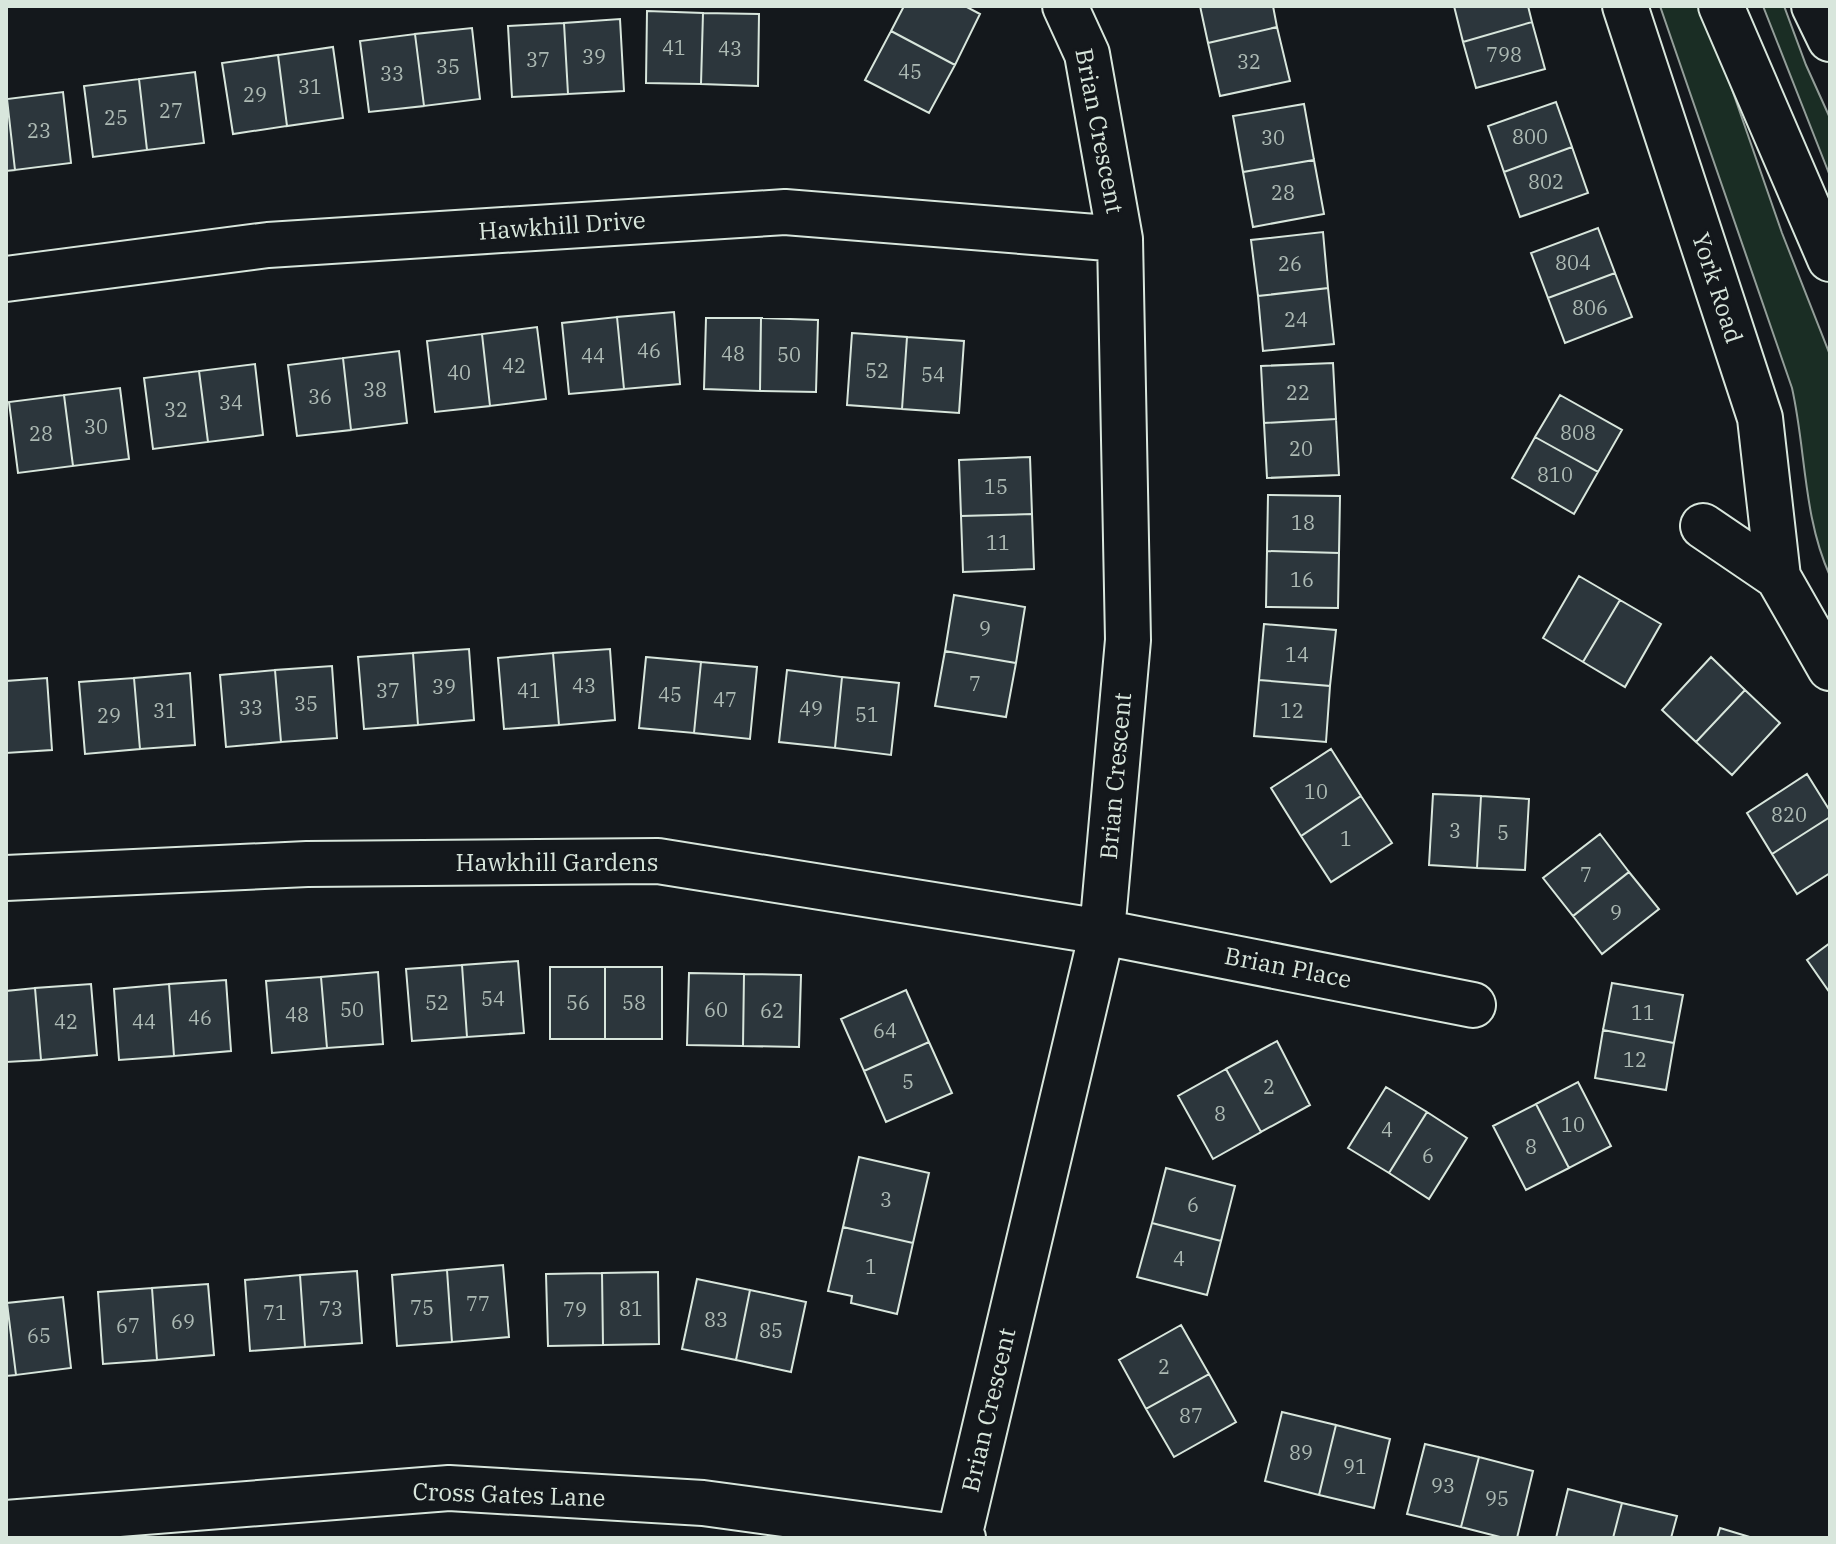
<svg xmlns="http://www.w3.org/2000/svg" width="1836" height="1544" font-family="'IBM Plex Serif',serif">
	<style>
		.green { fill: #1a2d24; stroke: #939e99; stroke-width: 2 }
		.building { fill: #2c363c; stroke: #d8e6dc; stroke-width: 2 }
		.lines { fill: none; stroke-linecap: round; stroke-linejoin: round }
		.minor-casing { stroke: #d8e6dc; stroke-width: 48 }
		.trunk-casing { stroke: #d8e6dc; stroke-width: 48 }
		.minor { stroke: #14181c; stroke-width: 44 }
		.trunk { stroke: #14181c; stroke-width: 44 }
		.labels { text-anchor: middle; stroke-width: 6; stroke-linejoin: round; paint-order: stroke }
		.number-label { font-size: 20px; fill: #adbab4 }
		.street-label { font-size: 24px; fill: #d8e6dc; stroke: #14181c }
	</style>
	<rect width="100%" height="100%" fill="#14181c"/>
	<path class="green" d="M 1660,6 L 1703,6 L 1782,233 L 1830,355 L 1830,576 C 1803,517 1806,450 1792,388 Z
		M 1763,6 L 1784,6 L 1806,65 L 1830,118 L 1830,176 Z"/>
	<path class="building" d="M 904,6 L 965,6 L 980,14 L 955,65 L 891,31 Z
		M 1200,6 L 1273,6 L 1277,27 L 1208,43 Z
		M 1454,6 L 1528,6 L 1532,22 L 1463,42 Z
		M 647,11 L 703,13 L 701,84 L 646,83 Z
		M 703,13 L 759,14 L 758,86 L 701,84 Z
		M 620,19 L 624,91 L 568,94 L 564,23 Z
		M 1532,22 L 1545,69 L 1476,88 L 1463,42 Z
		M 564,23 L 568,94 L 512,97 L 508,26 Z
		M 1277,27 L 1290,81 L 1220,96 L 1208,43 Z
		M 472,28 L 480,99 L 424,106 L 415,34 Z
		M 891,31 L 955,65 L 929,113 L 865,80 Z
		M 415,34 L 424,106 L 369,112 L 360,41 Z
		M 333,47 L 343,118 L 287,126 L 278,55 Z
		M 278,55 L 287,126 L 233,134 L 222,63 Z
		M 195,72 L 204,143 L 147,150 L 139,79 Z
		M 139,79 L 147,150 L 93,157 L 84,86 Z
		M 63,92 L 71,163 L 15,170 L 7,99 Z
		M 7,99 L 15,170 L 6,171 L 6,99 Z
		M 1556,102 L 1572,147 L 1504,172 L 1488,126 Z
		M 1304,104 L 1314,160 L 1243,172 L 1233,116 Z
		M 1572,147 L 1588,193 L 1520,217 L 1504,172 Z
		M 1314,160 L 1324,214 L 1253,227 L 1243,172 Z
		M 1598,228 L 1615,273 L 1548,298 L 1531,253 Z
		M 1323,232 L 1328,288 L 1258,296 L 1251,240 Z
		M 1615,273 L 1632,317 L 1565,343 L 1548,298 Z
		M 1328,288 L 1334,344 L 1263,351 L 1258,296 Z
		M 674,312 L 680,384 L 624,389 L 617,317 Z
		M 617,317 L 624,389 L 569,394 L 562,323 Z
		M 706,318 L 761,318 L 760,391 L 704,389 Z
		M 761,318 L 818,320 L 816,392 L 760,391 Z
		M 537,327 L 546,399 L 490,406 L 482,334 Z
		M 852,333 L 907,337 L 902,409 L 847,405 Z
		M 482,334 L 490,406 L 435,412 L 427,341 Z
		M 907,337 L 964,341 L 959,413 L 902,409 Z
		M 399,351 L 407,423 L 351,430 L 343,358 Z
		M 343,358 L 351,430 L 297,436 L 288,365 Z
		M 1333,363 L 1336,419 L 1264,423 L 1261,366 Z
		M 255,364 L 263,435 L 208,442 L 199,371 Z
		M 199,371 L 208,442 L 153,449 L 144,378 Z
		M 120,388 L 129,459 L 73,466 L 64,395 Z
		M 64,395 L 73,466 L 18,473 L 9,402 Z
		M 1560,395 L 1622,430 L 1598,472 L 1535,437 Z
		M 1336,419 L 1339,475 L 1267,478 L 1264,423 Z
		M 1535,437 L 1598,472 L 1574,514 L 1512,478 Z
		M 1030,457 L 1032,514 L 961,516 L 959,460 Z
		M 1268,495 L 1340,496 L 1339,553 L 1267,551 Z
		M 1032,514 L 1034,569 L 963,572 L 961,516 Z
		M 1267,551 L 1339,553 L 1338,608 L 1266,607 Z
		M 1579,576 L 1620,600 L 1583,662 L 1543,638 Z
		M 954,595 L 1025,607 L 1016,663 L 945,651 Z
		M 1620,600 L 1661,624 L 1625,687 L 1583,662 Z
		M 1264,624 L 1336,630 L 1330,686 L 1259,680 Z
		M 469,649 L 474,720 L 418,725 L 413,653 Z
		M 610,649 L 615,720 L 559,725 L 553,653 Z
		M 945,651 L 1016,663 L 1006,717 L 935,706 Z
		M 413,653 L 418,725 L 364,729 L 358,657 Z
		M 553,653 L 559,725 L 504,729 L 498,658 Z
		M 646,657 L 701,662 L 694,733 L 639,728 Z
		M 1711,657 L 1745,690 L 1696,742 L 1662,710 Z
		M 701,662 L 757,667 L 750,739 L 694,733 Z
		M 332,666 L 337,738 L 281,742 L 275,670 Z
		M 275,670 L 281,742 L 226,747 L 220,675 Z
		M 787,670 L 842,677 L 835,748 L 779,742 Z
		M 190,673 L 195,745 L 140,749 L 134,678 Z
		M 842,677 L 899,683 L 891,755 L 835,748 Z
		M 47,678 L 52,750 L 6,753 L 6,681 Z
		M 134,678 L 140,749 L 85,754 L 79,682 Z
		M 1259,680 L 1330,686 L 1326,742 L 1254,736 Z
		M 1745,690 L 1780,723 L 1732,775 L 1696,742 Z
		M 1331,749 L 1361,796 L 1301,836 L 1271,788 Z
		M 1807,774 L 1830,811 L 1830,817 L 1772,854 L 1747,813 Z
		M 1433,794 L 1481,796 L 1477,868 L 1429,865 Z
		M 1361,796 L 1392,843 L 1331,882 L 1301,836 Z
		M 1481,796 L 1529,799 L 1525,870 L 1477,868 Z
		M 1830,817 L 1830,873 L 1797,894 L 1772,854 Z
		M 1600,834 L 1629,872 L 1573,916 L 1543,878 Z
		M 1629,872 L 1659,909 L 1602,954 L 1573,916 Z
		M 1830,943 L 1830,993 L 1807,960 Z
		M 518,961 L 524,1033 L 467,1037 L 462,965 Z
		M 462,965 L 467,1037 L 412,1041 L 406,969 Z
		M 550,967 L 605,967 L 605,1039 L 550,1039 Z
		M 605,967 L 662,967 L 662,1039 L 605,1039 Z
		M 378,972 L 383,1044 L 327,1048 L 321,977 Z
		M 689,973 L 744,974 L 743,1046 L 687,1045 Z
		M 744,974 L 801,975 L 799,1047 L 743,1046 Z
		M 321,977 L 327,1048 L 272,1053 L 266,981 Z
		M 226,980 L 231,1051 L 174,1056 L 169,984 Z
		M 1612,983 L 1683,995 L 1674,1043 L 1603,1030 Z
		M 91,984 L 97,1055 L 41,1060 L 35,988 Z
		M 169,984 L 174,1056 L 119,1060 L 114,989 Z
		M 35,988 L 41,1060 L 6,1062 L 6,991 Z
		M 906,990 L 929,1042 L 864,1071 L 841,1019 Z
		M 1603,1030 L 1674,1043 L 1666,1090 L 1595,1078 Z
		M 1277,1041 L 1310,1105 L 1261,1132 L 1226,1069 Z
		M 929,1042 L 952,1093 L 886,1122 L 864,1071 Z
		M 1226,1069 L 1261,1132 L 1213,1159 L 1178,1096 Z
		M 1578,1082 L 1611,1146 L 1569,1168 L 1536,1104 Z
		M 1386,1087 L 1427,1112 L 1389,1173 L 1348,1148 Z
		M 1536,1104 L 1569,1168 L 1526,1190 L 1493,1126 Z
		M 1427,1112 L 1467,1138 L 1429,1199 L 1389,1173 Z
		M 859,1157 L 929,1173 L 913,1243 L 843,1227 Z
		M 1166,1168 L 1235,1186 L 1221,1241 L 1152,1223 Z
		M 1152,1223 L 1221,1241 L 1207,1295 L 1137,1277 Z
		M 843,1227 L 913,1243 L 897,1314 L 851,1303 L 852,1296 L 828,1291 Z
		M 503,1265 L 509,1337 L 452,1342 L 447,1270 Z
		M 447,1270 L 452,1342 L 397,1346 L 392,1275 Z
		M 357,1271 L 362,1343 L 305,1347 L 300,1275 Z
		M 658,1272 L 659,1344 L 603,1345 L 602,1273 Z
		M 602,1273 L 603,1345 L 548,1346 L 546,1274 Z
		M 300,1275 L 305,1347 L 250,1351 L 245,1280 Z
		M 697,1279 L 750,1290 L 736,1360 L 682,1349 Z
		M 208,1284 L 214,1355 L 157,1360 L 152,1288 Z
		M 152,1288 L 157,1360 L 103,1364 L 98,1292 Z
		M 750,1290 L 806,1302 L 791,1372 L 736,1360 Z
		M 63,1297 L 71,1368 L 16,1375 L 7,1303 Z
		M 7,1303 L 16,1375 L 6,1376 L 6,1304 Z
		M 1181,1325 L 1209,1374 L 1146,1409 L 1119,1360 Z
		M 1209,1374 L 1236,1422 L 1174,1457 L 1146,1409 Z
		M 1282,1412 L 1336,1425 L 1319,1495 L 1265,1481 Z
		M 1336,1425 L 1390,1439 L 1374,1508 L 1319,1495 Z
		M 1425,1444 L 1479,1457 L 1461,1527 L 1407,1514 Z
		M 1479,1457 L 1533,1471 L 1517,1538 L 1504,1538 L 1461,1527 Z
		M 1568,1489 L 1622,1503 L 1613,1538 L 1556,1538 Z
		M 1622,1503 L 1677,1516 L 1671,1538 L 1613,1538 Z
		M 1720,1528 L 1753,1538 L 1717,1538 Z"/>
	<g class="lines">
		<g class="minor-casing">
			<path id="minor" d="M 1625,6 L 1760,418 L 1778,577 L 1830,668
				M 6,279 L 268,245 L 785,212 L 1120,239
				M 1703,526 L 1778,577
				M 6,878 L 307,864 L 658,861 L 1102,932 L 1473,1005
				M 6,1523 L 449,1488 L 703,1503 L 963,1538
				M 959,1537 L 1102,932 L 1128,640 L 1120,239 L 1087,54 L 1065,6"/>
		</g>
		<g class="trunk-casing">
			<path id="trunk" d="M 1721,6 L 1830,259
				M 1814,6 L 1830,39"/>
		</g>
		<use href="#minor" class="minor"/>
		<use href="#trunk" class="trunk"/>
	</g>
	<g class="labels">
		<g class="number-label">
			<text x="674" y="55">41</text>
			<text x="730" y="56">43</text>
			<text x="1504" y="62">798</text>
			<text x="594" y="64">39</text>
			<text x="538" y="67">37</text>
			<text x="1249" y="69">32</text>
			<text x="448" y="74">35</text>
			<text x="910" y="79">45</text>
			<text x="392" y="81">33</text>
			<text x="310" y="94">31</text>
			<text x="255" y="102">29</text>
			<text x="171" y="118">27</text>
			<text x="116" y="125">25</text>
			<text x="39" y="138">23</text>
			<text x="1530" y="144">800</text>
			<text x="1273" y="145">30</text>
			<text x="1546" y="189">802</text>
			<text x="1283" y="200">28</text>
			<text x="1573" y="270">804</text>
			<text x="1290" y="271">26</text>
			<text x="1590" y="315">806</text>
			<text x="1296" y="327">24</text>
			<text x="649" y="358">46</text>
			<text x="733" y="361">48</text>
			<text x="789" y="362">50</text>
			<text x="593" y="363">44</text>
			<text x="514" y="373">42</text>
			<text x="877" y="378">52</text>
			<text x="459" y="380">40</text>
			<text x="933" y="382">54</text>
			<text x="375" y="397">38</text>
			<text x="1298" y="400">22</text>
			<text x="320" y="404">36</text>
			<text x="231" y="410">34</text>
			<text x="176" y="417">32</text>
			<text x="96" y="434">30</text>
			<text x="1578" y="440">808</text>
			<text x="41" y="441">28</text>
			<text x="1301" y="456">20</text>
			<text x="1555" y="482">810</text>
			<text x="996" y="494">15</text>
			<text x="1303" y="530">18</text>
			<text x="998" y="550">11</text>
			<text x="1302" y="587">16</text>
			<text x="985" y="636">9</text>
			<text x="1297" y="662">14</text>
			<text x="975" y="691">7</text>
			<text x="584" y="693">43</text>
			<text x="444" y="694">39</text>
			<text x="388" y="698">37</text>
			<text x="529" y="698">41</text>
			<text x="670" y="702">45</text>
			<text x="725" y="707">47</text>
			<text x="306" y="711">35</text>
			<text x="251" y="715">33</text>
			<text x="811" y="716">49</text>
			<text x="165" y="718">31</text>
			<text x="1292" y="718">12</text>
			<text x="867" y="722">51</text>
			<text x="109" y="723">29</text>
			<text x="1316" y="799">10</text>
			<text x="1789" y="822">820</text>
			<text x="1455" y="838">3</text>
			<text x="1503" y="840">5</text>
			<text x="1346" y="846">1</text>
			<text x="1586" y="882">7</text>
			<text x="1616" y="920">9</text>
			<text x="493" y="1006">54</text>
			<text x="437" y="1010">52</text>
			<text x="578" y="1010">56</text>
			<text x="634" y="1010">58</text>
			<text x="352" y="1017">50</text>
			<text x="716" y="1017">60</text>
			<text x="772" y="1018">62</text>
			<text x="1643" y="1020">11</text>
			<text x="297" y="1022">48</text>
			<text x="200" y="1025">46</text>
			<text x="66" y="1029">42</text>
			<text x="144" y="1029">44</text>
			<text x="885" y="1038">64</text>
			<text x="1635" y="1067">12</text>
			<text x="908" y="1089">5</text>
			<text x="1269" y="1094">2</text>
			<text x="1220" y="1121">8</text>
			<text x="1573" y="1132">10</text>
			<text x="1387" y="1137">4</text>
			<text x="1531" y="1154">8</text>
			<text x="1428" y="1163">6</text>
			<text x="886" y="1207">3</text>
			<text x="1193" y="1212">6</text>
			<text x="1179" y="1266">4</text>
			<text x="871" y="1274">1</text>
			<text x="478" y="1311">77</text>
			<text x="422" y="1315">75</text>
			<text x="331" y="1316">73</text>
			<text x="631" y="1316">81</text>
			<text x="575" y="1317">79</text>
			<text x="275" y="1320">71</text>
			<text x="716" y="1327">83</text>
			<text x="183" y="1329">69</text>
			<text x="128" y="1333">67</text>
			<text x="771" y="1338">85</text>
			<text x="39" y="1343">65</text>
			<text x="1164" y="1374">2</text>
			<text x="1191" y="1423">87</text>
			<text x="1301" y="1460">89</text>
			<text x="1355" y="1474">91</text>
			<text x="1443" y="1493">93</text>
			<text x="1497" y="1506">95</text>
		</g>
		<g class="street-label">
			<text transform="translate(1099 131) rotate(79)" y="8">Brian Crescent</text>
			<text transform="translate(562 226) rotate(-4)" y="8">Hawkhill Drive</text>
			<text transform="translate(1717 288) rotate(72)" y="8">York Road</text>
			<text transform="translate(1116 776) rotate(-85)" y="8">Brian Crescent</text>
			<text x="557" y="871">Hawkhill Gardens</text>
			<text transform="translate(1288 968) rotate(11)" y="8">Brian Place</text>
			<text transform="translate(989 1410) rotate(-77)" y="8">Brian Crescent</text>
			<text transform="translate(509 1495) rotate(2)" y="8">Cross Gates Lane</text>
		</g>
	</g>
	<rect width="1836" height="1544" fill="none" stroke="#d8e6dc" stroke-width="16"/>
</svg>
